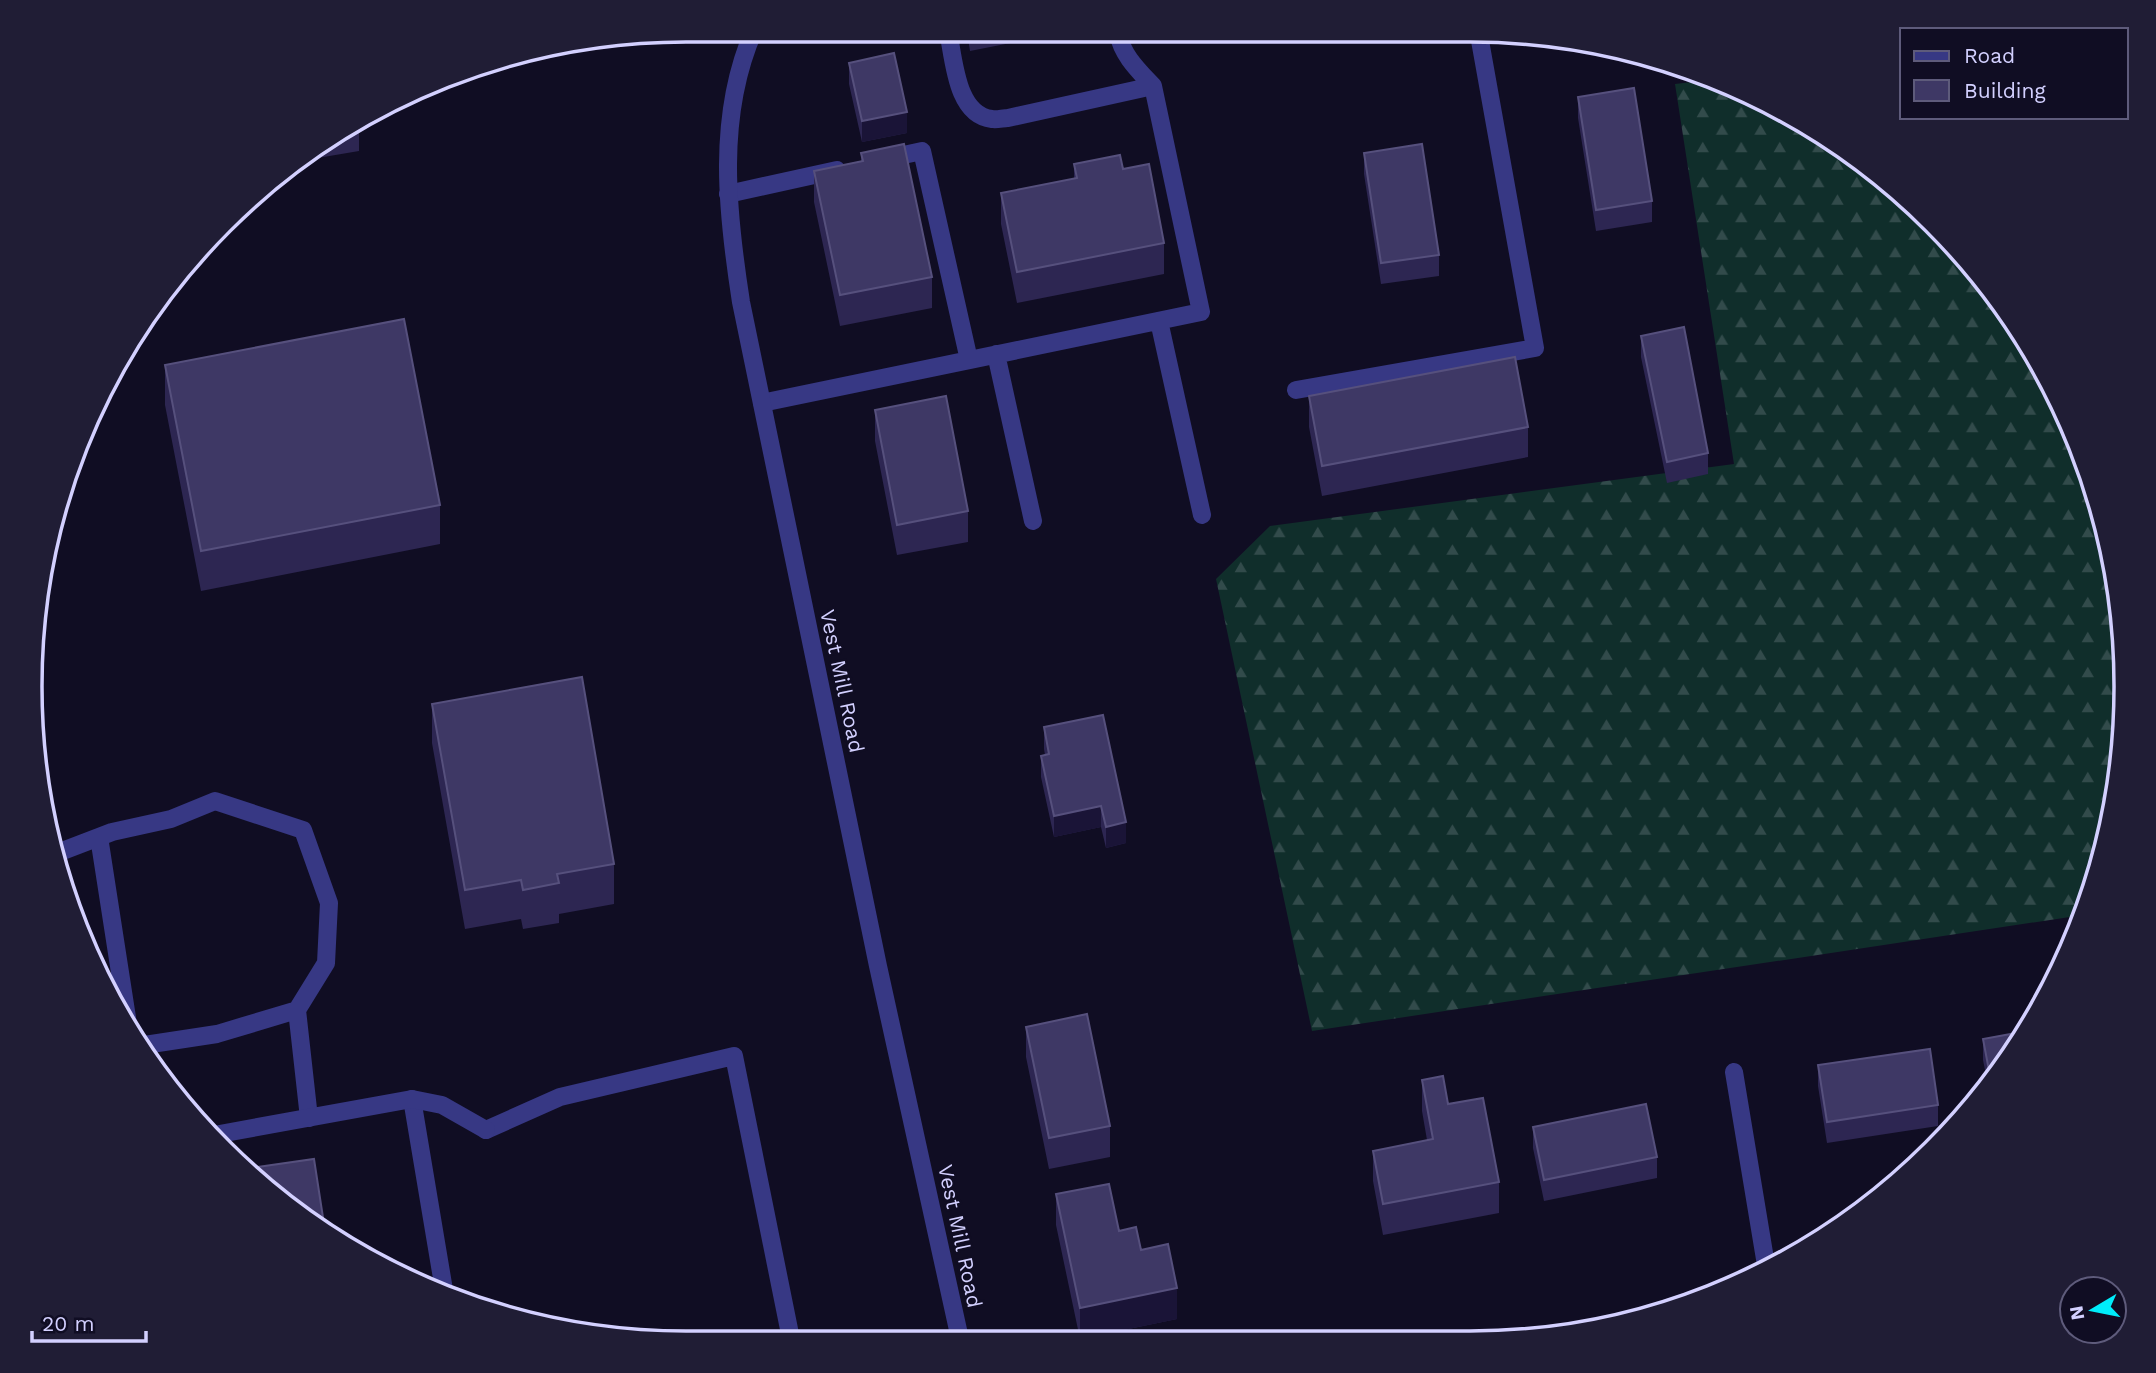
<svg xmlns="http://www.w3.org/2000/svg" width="2156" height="1373" font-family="'Work Sans',sans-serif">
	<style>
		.forest { fill: url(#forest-firs) }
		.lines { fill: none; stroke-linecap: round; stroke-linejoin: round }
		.service { stroke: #373884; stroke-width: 18 }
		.minor { stroke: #373884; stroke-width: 18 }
		.wall { fill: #2d2652 }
		.shaded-wall { fill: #1a1437 }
		.building { fill: #3e3865; stroke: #56507d; stroke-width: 2 }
		.labels { text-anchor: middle; stroke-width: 5; stroke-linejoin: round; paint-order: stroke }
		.street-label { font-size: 21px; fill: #d3d0ff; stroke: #100d23 }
		.rim { fill: none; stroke: #d3d0ff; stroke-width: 3.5 }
	</style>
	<defs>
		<pattern id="forest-firs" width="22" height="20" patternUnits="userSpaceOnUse" patternTransform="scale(1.75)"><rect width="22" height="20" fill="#102e2b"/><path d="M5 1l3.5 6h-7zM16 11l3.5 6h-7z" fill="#324b4b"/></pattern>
	</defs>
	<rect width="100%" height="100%" fill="#100d23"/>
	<path class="forest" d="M 1718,79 L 1902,192 L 1990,286 L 2058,396 L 2104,516 L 2125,643 L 2121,772 L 2092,897 L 2083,915 L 1312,1031 L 1216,579 L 1270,526 L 1734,464 L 1675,84 Z"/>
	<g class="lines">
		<path class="service" d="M 948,31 C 954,59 956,115 992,119 C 997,120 1003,118 1008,118 L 1153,86
			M 885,159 L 922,151 L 969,360
			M 728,194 L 837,170
			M 1159,321 L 1202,515
			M 996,354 L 1033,521
			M 762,403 L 1201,312 L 1153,86 C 1138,70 1122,55 1118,33
			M 99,837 L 112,832 L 171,819 L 215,801 L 303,830 L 329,903 L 326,963 L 297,1010 L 309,1118
			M 52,855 L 99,837 L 128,1024
			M 138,1046 L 217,1034 L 297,1010
			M 412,1099 L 445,1296
			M 486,1130 L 560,1097 L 734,1056 L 791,1339"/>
		<path class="minor" d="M 754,30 C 716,116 727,212 741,302 L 878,966 L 960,1339
			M 1296,390 L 1535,348 L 1479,35
			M 1734,1072 L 1767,1271
			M 214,1135 L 412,1099 L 442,1105 L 486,1130
			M 1549,1336 L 1646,1318"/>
	</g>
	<path class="wall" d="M 967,32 L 1066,32 L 970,51 Z
		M 1145,33 L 1160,33 L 1145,35 Z
		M 849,63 L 907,133 L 862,142 L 849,84 Z
		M 1578,97 L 1652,201 L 1652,222 L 1596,231 L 1578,118 Z
		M 359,122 L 359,151 L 300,161 L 321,141 Z
		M 861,153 L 932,277 L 932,308 L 840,326 L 814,202 L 814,171 L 861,161 Z
		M 1364,153 L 1439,255 L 1439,276 L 1381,284 L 1364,174 Z
		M 1074,164 L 1123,169 L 1164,243 L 1164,274 L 1017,303 L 1001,224 L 1001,193 L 1074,179 Z
		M 1641,336 L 1708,453 L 1708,474 L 1667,483 L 1641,357 Z
		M 165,365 L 440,505 L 440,544 L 201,591 L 165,405 Z
		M 1309,396 L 1528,427 L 1528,457 L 1322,496 L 1309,427 Z
		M 875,410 L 968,511 L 968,542 L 897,555 L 875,441 Z
		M 432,704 L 614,864 L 614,904 L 559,914 L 559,923 L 523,929 L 521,919 L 465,929 L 432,743 Z
		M 1103,715 L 1126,843 L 1106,848 L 1101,827 L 1054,837 L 1041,777 L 1041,756 L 1045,755 L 1044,749 L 1044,727 Z
		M 1026,1027 L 1110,1126 L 1110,1157 L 1049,1169 L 1026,1057 Z
		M 2027,1031 L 1988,1085 L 1983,1060 L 1983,1039 Z
		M 1818,1065 L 1938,1105 L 1938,1126 L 1827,1143 L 1818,1086 Z
		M 1422,1080 L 1448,1104 L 1499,1182 L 1499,1213 L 1383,1235 L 1373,1181 L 1373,1151 L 1427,1140 L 1422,1111 Z
		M 1533,1127 L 1657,1157 L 1657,1178 L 1544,1201 L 1533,1148 Z
		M 1056,1194 L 1119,1231 L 1141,1250 L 1177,1319 L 1080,1339 L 1056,1225 Z"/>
	<path class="shaded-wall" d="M 907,112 L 907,133 L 862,142 L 862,121 Z
		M 1101,806 L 1101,827 L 1054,837 L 1054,816 Z
		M 1126,822 L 1126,843 L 1106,848 L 1106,827 Z
		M 1177,1288 L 1177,1319 L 1080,1339 L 1080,1308 Z"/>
	<path class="building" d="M 894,53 L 907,112 L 862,121 L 849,63 Z
		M 1634,88 L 1652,201 L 1596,210 L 1578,97 Z
		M 904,144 L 932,277 L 840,295 L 814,171 L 863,161 L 861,153 Z
		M 1422,144 L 1439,255 L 1381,263 L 1364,153 Z
		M 1120,155 L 1123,169 L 1149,164 L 1164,243 L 1017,272 L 1001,193 L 1077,178 L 1074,164 Z
		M 404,319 L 440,505 L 201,551 L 165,365 Z
		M 1684,327 L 1708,453 L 1667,462 L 1641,336 Z
		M 1515,357 L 1528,427 L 1322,466 L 1309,396 Z
		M 946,396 L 968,511 L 897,525 L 875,410 Z
		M 582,677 L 614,864 L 557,874 L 559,883 L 523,890 L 521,880 L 465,890 L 432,704 Z
		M 1103,715 L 1126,822 L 1106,827 L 1101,806 L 1054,816 L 1041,756 L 1049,754 L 1044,727 Z
		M 1087,1014 L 1110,1126 L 1049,1138 L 1026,1027 Z
		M 2027,1031 L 1991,1081 L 1983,1039 Z
		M 1930,1049 L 1938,1105 L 1827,1122 L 1818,1065 Z
		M 1443,1076 L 1448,1104 L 1483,1098 L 1499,1182 L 1383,1204 L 1373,1151 L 1433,1139 L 1422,1080 Z
		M 1646,1104 L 1657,1157 L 1544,1180 L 1533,1127 Z
		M 314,1159 L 324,1224 L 254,1181 L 244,1169 Z
		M 1109,1184 L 1119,1231 L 1136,1227 L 1141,1250 L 1168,1244 L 1177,1288 L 1080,1308 L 1056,1194 Z"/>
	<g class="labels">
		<g class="street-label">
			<text transform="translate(842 681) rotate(78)" y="7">Vest Mill Road</text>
			<text transform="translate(960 1236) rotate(78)" y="7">Vest Mill Road</text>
		</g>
	</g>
	<path d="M0 0H2156V1373H0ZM686 42H1470A644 644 0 0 1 2114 686V687A644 644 0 0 1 1470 1331H686A644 644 0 0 1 42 687V686A644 644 0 0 1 686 42Z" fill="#201d35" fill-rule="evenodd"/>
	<path class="rim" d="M686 42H1470A644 644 0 0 1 2114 686V687A644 644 0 0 1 1470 1331H686A644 644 0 0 1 42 687V686A644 644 0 0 1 686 42Z"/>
	<rect x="1900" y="28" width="228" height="91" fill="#100d23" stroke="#5e5b7b" stroke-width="2"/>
	<rect x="1914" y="51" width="35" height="10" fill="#373884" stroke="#5e5b7b" stroke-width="2"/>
	<text x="1964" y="63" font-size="21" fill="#d3d0ff">Road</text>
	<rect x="1914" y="80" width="35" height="21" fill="#3e3865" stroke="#5e5b7b" stroke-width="2"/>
	<text x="1964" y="98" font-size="21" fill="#d3d0ff">Building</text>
	<g transform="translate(2093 1310) rotate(260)"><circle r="33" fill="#100d23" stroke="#5e5b7b" stroke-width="2"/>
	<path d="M0-5L12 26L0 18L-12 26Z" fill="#00edfb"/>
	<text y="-10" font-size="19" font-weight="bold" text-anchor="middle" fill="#d3d0ff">N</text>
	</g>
	<path d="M32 1331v10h114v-10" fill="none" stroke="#d3d0ff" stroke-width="3.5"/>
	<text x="42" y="1331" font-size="21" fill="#d3d0ff" stroke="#100d23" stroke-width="5" paint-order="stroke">20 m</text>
</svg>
